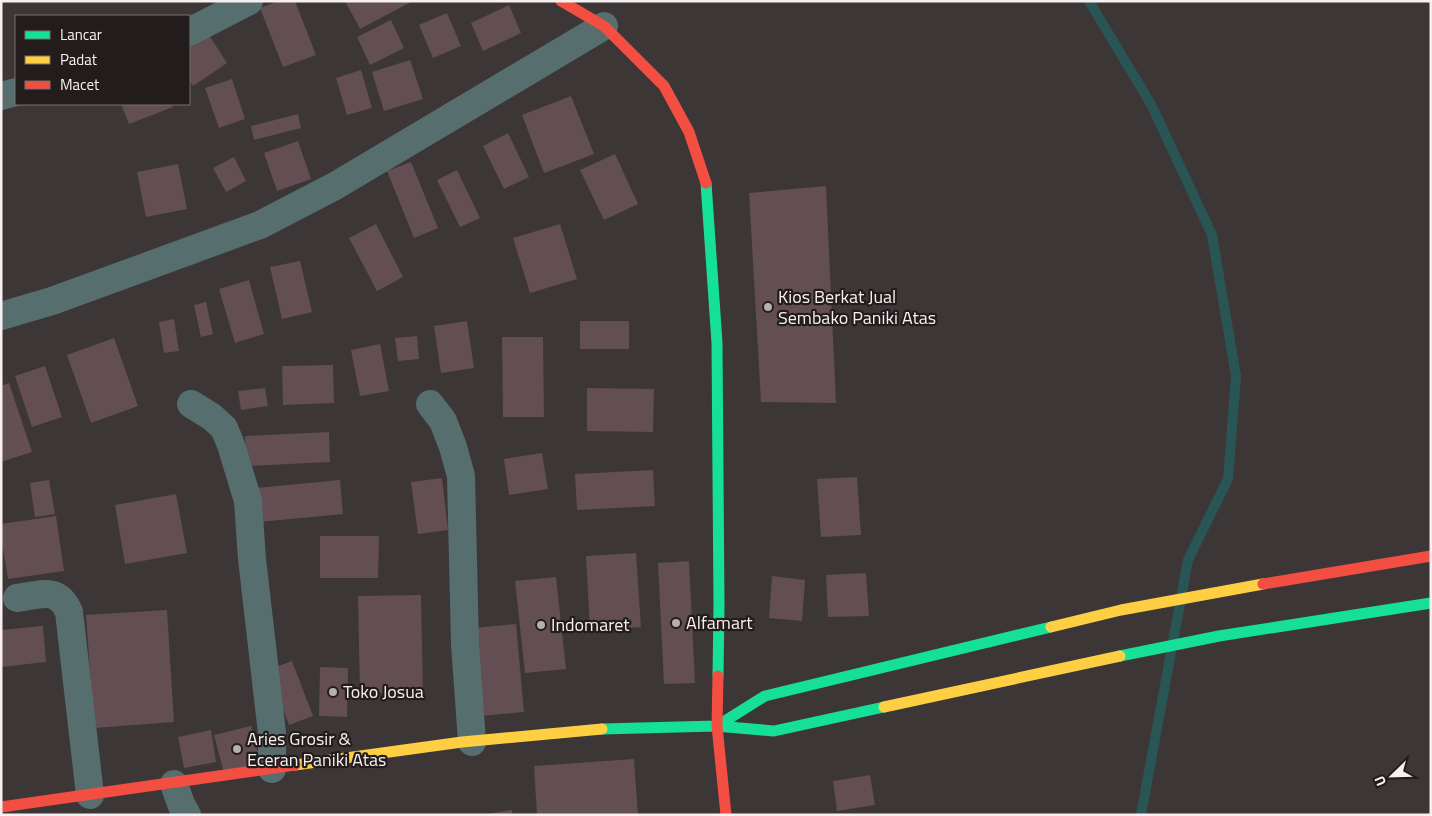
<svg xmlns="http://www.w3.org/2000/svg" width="1432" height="816" font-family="'Titillium Web',sans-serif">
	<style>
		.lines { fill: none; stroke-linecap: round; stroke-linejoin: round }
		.stream { stroke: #2a5555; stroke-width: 10 }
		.building { fill: #624e53 }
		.street { stroke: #566e6e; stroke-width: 28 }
		.fast { stroke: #16e098; stroke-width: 11 }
		.slow { stroke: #ffcf43; stroke-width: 11 }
		.jam { stroke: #f24e42; stroke-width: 11 }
		.poi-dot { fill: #b6aeaf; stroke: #221c1d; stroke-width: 2 }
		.labels { text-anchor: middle; stroke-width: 4.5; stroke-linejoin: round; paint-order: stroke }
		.poi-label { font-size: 18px; fill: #f7eff0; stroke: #221c1d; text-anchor: start }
	</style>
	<rect width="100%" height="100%" fill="#3c3637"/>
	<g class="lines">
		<path class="stream" d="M 1089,1 L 1152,106 L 1212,235 L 1236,376 L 1228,479 L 1188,560 L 1141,815"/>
	</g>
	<path class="building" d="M 278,1 L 295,1 L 316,55 L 283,67 L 260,8 Z
		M 345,1 L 413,1 L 360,29 Z
		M 509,5 L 521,33 L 483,51 L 471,23 Z
		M 447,13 L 461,46 L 433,58 L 419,25 Z
		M 391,20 L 404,48 L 370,65 L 357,37 Z
		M 205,29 L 227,63 L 193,86 L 189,80 L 189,40 Z
		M 410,60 L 423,99 L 384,111 L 372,72 Z
		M 361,70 L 372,108 L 347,115 L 336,78 Z
		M 232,79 L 245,119 L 219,128 L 205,88 Z
		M 571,96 L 594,154 L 544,173 L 522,115 Z
		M 121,104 L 171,104 L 173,107 L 129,124 Z
		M 298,114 L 301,128 L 254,140 L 251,126 Z
		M 508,133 L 529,177 L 504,189 L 483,146 Z
		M 298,141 L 311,179 L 277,191 L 264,153 Z
		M 615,154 L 638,204 L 604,220 L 580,170 Z
		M 234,157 L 246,181 L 226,192 L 213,168 Z
		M 411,162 L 438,228 L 414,238 L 387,171 Z
		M 178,164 L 187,209 L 146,217 L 137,172 Z
		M 457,170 L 480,218 L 460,227 L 437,180 Z
		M 826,186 L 836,403 L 761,402 L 749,193 Z
		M 376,224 L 403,277 L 377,291 L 349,238 Z
		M 560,224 L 577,279 L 530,293 L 513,238 Z
		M 300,261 L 312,312 L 282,319 L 270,267 Z
		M 249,280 L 264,334 L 235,343 L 219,289 Z
		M 206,302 L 213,334 L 201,337 L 194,305 Z
		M 174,319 L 179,351 L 164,353 L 159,322 Z
		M 467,321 L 474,368 L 441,373 L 434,326 Z
		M 580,321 L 629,321 L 629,349 L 580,349 Z
		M 417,336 L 419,359 L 398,361 L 395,338 Z
		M 502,337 L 543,337 L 544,417 L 503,417 Z
		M 114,338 L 138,406 L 91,423 L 67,355 Z
		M 380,344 L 389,391 L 360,396 L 351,350 Z
		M 333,365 L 334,403 L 283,405 L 282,366 Z
		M 45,366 L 62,417 L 32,427 L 15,376 Z
		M 9,383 L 32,452 L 1,462 L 1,386 Z
		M 265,388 L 268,406 L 241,410 L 238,391 Z
		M 587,388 L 654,389 L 653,432 L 587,431 Z
		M 329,432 L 330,462 L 247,466 L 245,436 Z
		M 542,453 L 548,489 L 509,495 L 504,459 Z
		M 653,470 L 655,506 L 577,510 L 575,474 Z
		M 857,477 L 861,535 L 821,537 L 817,479 Z
		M 442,478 L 448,530 L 418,534 L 411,482 Z
		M 49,480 L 55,514 L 35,517 L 30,483 Z
		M 340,480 L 343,514 L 259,522 L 256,488 Z
		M 176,494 L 187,553 L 125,564 L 115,505 Z
		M 56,516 L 64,571 L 8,579 L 1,537 L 1,524 Z
		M 320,536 L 379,536 L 378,578 L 320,578 Z
		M 636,553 L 641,627 L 590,630 L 586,556 Z
		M 689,561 L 695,683 L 664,684 L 658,563 Z
		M 866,573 L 869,616 L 828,617 L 826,575 Z
		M 772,576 L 805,580 L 802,621 L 769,618 Z
		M 556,577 L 566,669 L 525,673 L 515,581 Z
		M 421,595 L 423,692 L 360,693 L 358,596 Z
		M 167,610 L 174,722 L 94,728 L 86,615 Z
		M 516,624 L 524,712 L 480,716 L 473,628 Z
		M 43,626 L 46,662 L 1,667 L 1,630 Z
		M 292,661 L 313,716 L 289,725 L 268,670 Z
		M 320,667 L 348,668 L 347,717 L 319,716 Z
		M 251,726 L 261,764 L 224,773 L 214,735 Z
		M 211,730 L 216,762 L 184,768 L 178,737 Z
		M 634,759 L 638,815 L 537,815 L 534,766 Z
		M 870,775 L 875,805 L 837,811 L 833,781 Z
		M 512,810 L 512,815 L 487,815 L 487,814 Z"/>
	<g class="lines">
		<path class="street" d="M 189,32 L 249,1
			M 1,96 L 16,92
			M 1,316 L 52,301 L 260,225 L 335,186 L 604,26
			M 191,404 L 212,417 L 224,428 L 231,445 L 248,501 L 252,559 L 272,733 L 272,769
			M 430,404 L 443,421 L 453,447 L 461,476 L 465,644 L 472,742
			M 17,598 C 41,595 58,586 69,612 L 90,795
			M 174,784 L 181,804 L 187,815"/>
		<path class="fast" d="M 706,183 L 717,343 L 719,605 L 718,676
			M 1120,656 L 1219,636 L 1431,603
			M 717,726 L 765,696 L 1051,627
			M 602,729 L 716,726 L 774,731 L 884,707"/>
		<path class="slow" d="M 1051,627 L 1121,610 L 1263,584
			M 884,707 L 1120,656
			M 295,765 L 462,742 L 602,729"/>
		<path class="jam" d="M 561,1 L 604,26 L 664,86 L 689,132 L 706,183
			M 1263,584 L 1431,556
			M 718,676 L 717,726 L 726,815
			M 1,807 L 295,765"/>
	</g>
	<g class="poi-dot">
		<circle cx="768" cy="307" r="5"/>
		<circle cx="676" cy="623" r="5"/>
		<circle cx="541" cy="625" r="5"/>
		<circle cx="333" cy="692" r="5"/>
		<circle cx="237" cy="749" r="5"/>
	</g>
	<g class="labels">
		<g class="poi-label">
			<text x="778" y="303">Kios Berkat Jual<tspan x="778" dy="21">Sembako Paniki Atas</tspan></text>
			<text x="686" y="629">Alfamart</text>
			<text x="551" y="631">Indomaret</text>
			<text x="343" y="698">Toko Josua</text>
			<text x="247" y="745">Aries Grosir &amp;<tspan x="247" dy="21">Eceran Paniki Atas</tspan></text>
		</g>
	</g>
	<rect width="1432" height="816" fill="none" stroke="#f7eff0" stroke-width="5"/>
	<rect x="15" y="15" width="175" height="90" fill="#221c1d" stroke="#777071"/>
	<rect x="25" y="31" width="25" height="8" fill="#16e098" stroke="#777071"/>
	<text x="60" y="40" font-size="15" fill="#f7eff0">Lancar</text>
	<rect x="25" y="56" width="25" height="8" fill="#ffcf43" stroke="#777071"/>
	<text x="60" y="65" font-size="15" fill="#f7eff0">Padat</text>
	<rect x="25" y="81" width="25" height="8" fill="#f24e42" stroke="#777071"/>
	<text x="60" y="90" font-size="15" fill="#f7eff0">Macet</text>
	<g transform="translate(1392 776) rotate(247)" stroke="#221c1d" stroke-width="4" paint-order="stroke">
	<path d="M0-4L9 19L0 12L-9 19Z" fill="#f7eff0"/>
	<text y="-8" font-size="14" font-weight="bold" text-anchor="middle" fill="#f7eff0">U</text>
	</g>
</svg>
